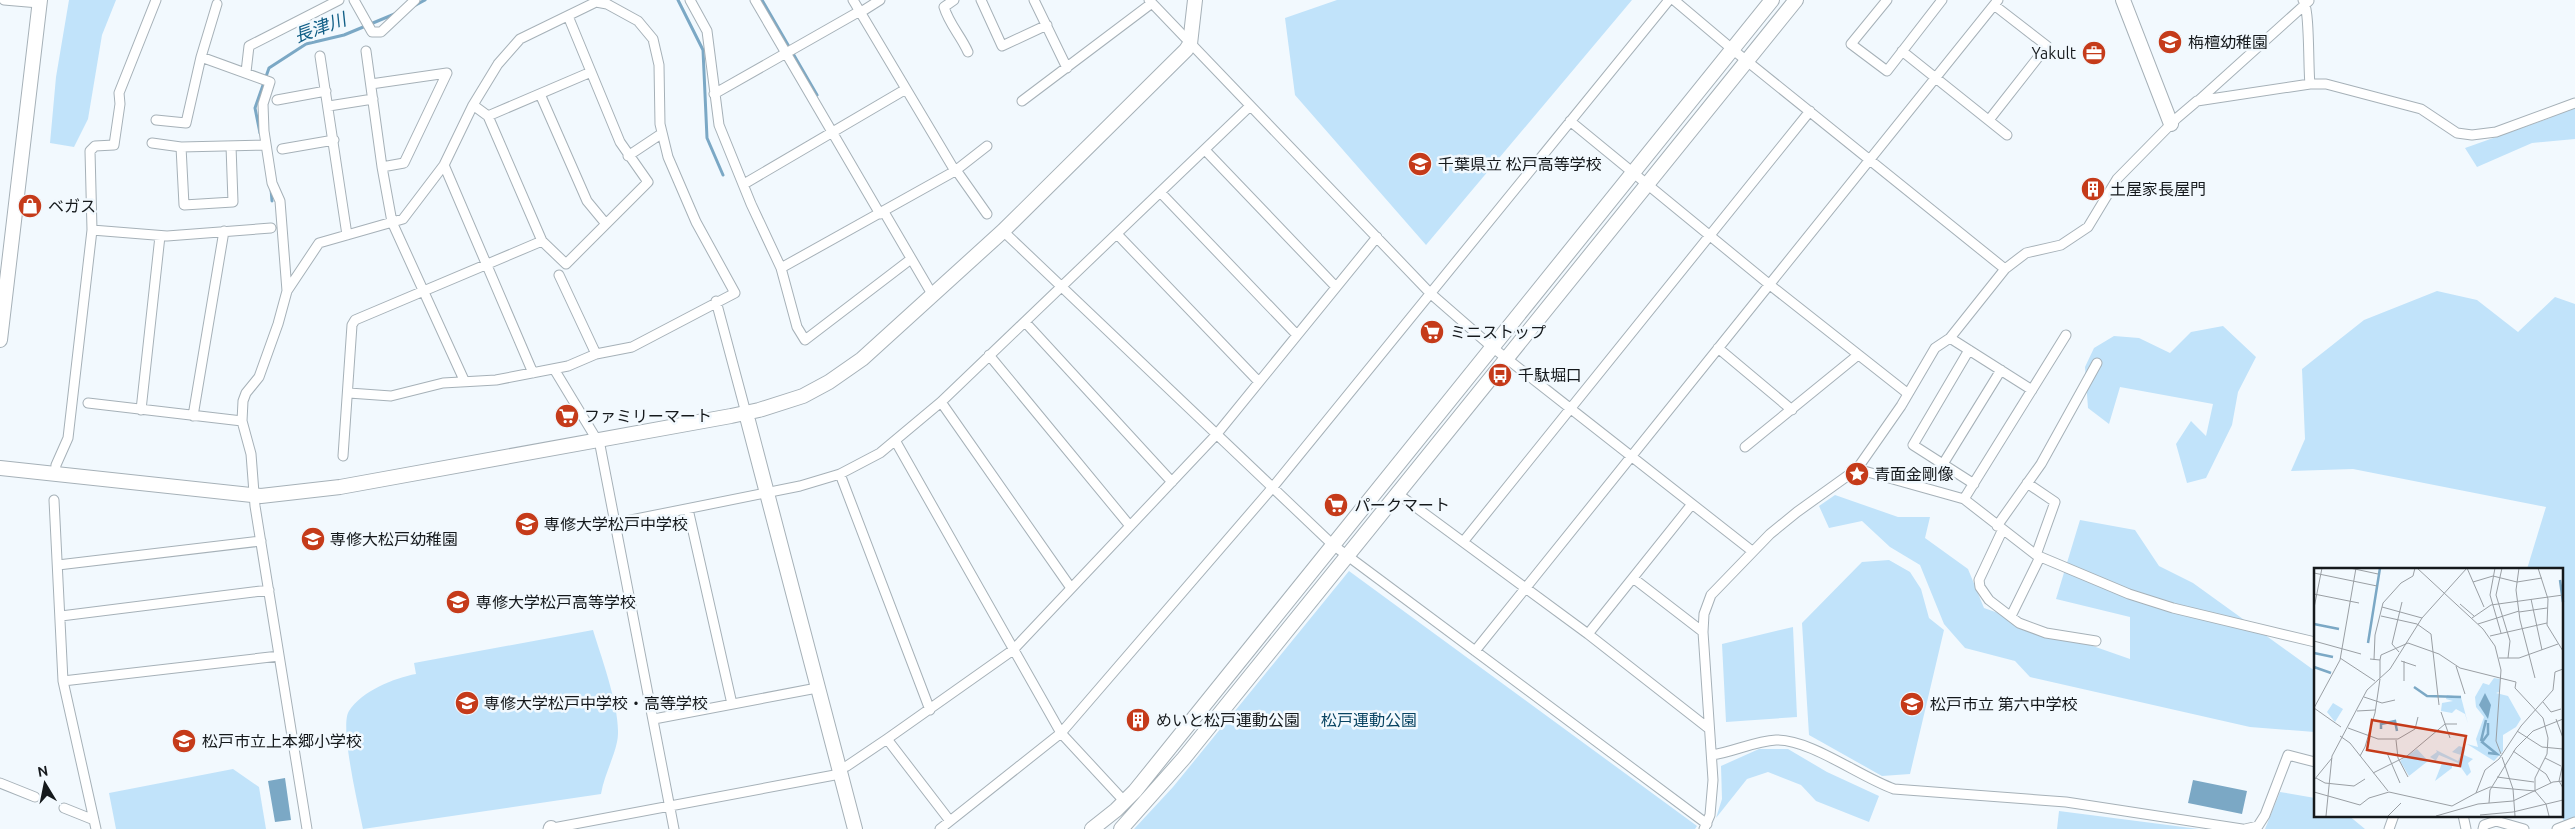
<svg xmlns="http://www.w3.org/2000/svg" width="2575" height="829" font-family="Ubuntu,'Noto Sans JP',sans-serif">
	<style>
		.green { fill: #c1e3fa }
		.water { fill: #7ba8c5 }
		.lines { fill: none; stroke-linecap: round; stroke-linejoin: round }
		.stream { stroke: #7ba8c5; stroke-width: 3 }
		.street-casing { stroke: #a6b1b8; stroke-width: 11 }
		.secondary-casing { stroke: #a6b1b8; stroke-width: 16 }
		.street { stroke: #fff; stroke-width: 9 }
		.secondary { stroke: #fff; stroke-width: 14 }
		.labels { text-anchor: middle; stroke-width: 5; stroke-linejoin: round; paint-order: stroke }
		.poi-label { font-size: 16px; fill: #15191c; stroke: #f2f9fe; text-anchor: start }
		.park-label { font-size: 16px; fill: #084462; stroke: #f2f9fe }
		.water-label { font-size: 18px; font-style: italic; fill: #105e86; stroke: #f2f9fe }
		.inset-river { fill: none; stroke: #7ba8c5; stroke-width: 2.5 }
		.inset-road { fill: none; stroke: #9a9fa4; stroke-width: 1 }
		.view { fill: #c53b1a; fill-opacity: 0.15; stroke: #c53b1a; stroke-width: 2.5 }
		.inset-edge { fill: none; stroke: #15191c; stroke-width: 2.5 }
	</style>
	<rect width="100%" height="100%" fill="#f2f9fe"/>
	<path class="green" d="M 69,0 L 116,0 L 102,35 L 88,119 L 74,147 L 50,143 L 56,77 Z
		M 1337,0 L 1632,0 L 1426,245 L 1295,95 L 1285,18 Z
		M 2575,99 L 2575,139 L 2532,143 L 2477,167 L 2465,148 L 2550,118 Z
		M 2437,291 L 2477,300 L 2518,332 L 2555,297 L 2575,304 L 2575,829 L 2568,829 L 2561,815 L 2561,569 L 2527,569 L 2546,507 L 2353,469 L 2291,471 L 2305,439 L 2302,369 L 2364,320 Z
		M 2223,326 L 2256,357 L 2238,392 L 2232,425 L 2206,478 L 2187,483 L 2176,444 L 2191,421 L 2206,436 L 2213,404 L 2120,387 L 2109,424 L 2088,408 L 2085,367 L 2094,348 L 2114,336 L 2139,338 L 2170,353 L 2191,332 Z
		M 1835,495 L 1898,517 L 1930,517 L 1925,538 L 1968,569 L 1984,608 L 2130,659 L 2130,617 L 2056,599 L 2080,520 L 2135,530 L 2159,566 L 2193,583 L 2315,671 L 2315,732 L 2250,727 L 2030,677 L 2015,661 L 1965,648 L 1944,624 L 1920,565 L 1890,547 L 1862,521 L 1829,528 L 1819,506 Z
		M 1889,560 L 1910,572 L 1921,589 L 1929,618 L 1944,630 L 1910,774 L 1882,776 L 1809,735 L 1802,623 L 1862,562 Z
		M 1349,571 L 1697,826 L 1695,829 L 1134,829 L 1173,787 Z
		M 1793,627 L 1797,717 L 1726,722 L 1722,644 Z
		M 593,630 C 601,657 623,715 617,742 C 613,760 604,776 601,794 L 363,829 C 359,808 339,726 349,711 C 362,691 394,678 416,674 L 414,663 Z
		M 1759,749 L 1788,749 L 1827,772 L 1879,796 L 1869,822 L 1816,801 L 1801,785 L 1768,772 L 1747,779 L 1716,818 L 1722,799 L 1721,766 Z
		M 233,769 L 259,787 L 266,829 L 116,829 L 109,793 Z
		M 2280,792 L 2315,798 L 2315,815 L 2348,815 L 2365,829 L 2265,829 Z
		M 2059,811 L 2199,829 L 2057,829 Z"/>
	<path class="water" d="M 285,778 L 291,820 L 275,822 L 268,781 Z
		M 2193,780 L 2247,791 L 2242,814 L 2188,803 Z"/>
	<g class="lines">
		<path class="stream" d="M 678,0 L 703,50 L 707,138 L 723,175
			M 762,0 L 817,95
			M 414,6 L 425,0
			M 260,133 L 255,108 L 269,68 L 306,44 L 344,35 L 397,13
			M 271,189 L 272,201"/>
		<g class="street-casing">
			<path id="street" d="M 4,0 L 39,3
				M 354,0 L 372,32 L 381,32 L 415,0
				M 690,0 L 707,31 L 719,125 L 751,204 L 781,268 L 797,327 L 805,340 L 911,259
				M 755,0 L 880,214
				M 853,0 L 955,171
				M 954,0 L 944,7 C 949,24 961,36 968,52
				M 981,0 L 1002,46 L 1047,25
				M 1034,0 L 1067,68
				M 1149,0 L 1430,293 L 1492,347 L 1752,551
				M 1674,0 L 1732,49 L 2005,269
				M 1887,0 L 1851,44 L 1887,71 L 1942,0
				M 2303,0 C 2310,8 2308,68 2310,84 L 2326,84 L 2421,109 L 2457,133 L 2472,135 L 2496,132 L 2575,103
				M 861,12 L 880,0
				M 366,51 L 382,167 L 392,222 L 464,380
				M 1902,51 L 2007,135
				M 320,56 L 347,235
				M 201,57 L 270,82 L 263,104 L 264,131 L 272,183 L 280,201 L 287,291 L 278,324 L 259,377 L 246,393 L 243,401 L 242,421 L 251,454 L 255,506 L 307,829
				M 246,72 L 249,46 L 339,0
				M 371,84 L 447,73 L 404,163 L 382,167
				M 540,94 L 587,201 L 606,224
				M 714,94 L 860,11
				M 277,100 L 326,91
				M 1022,101 L 1152,3
				M 2198,101 L 2309,1
				M 329,106 L 373,99
				M 488,116 L 591,72
				M 156,120 L 186,123 L 201,57 L 217,4
				M 1989,120 L 2047,46 L 1994,5
				M 1570,121 L 1770,285 L 1907,393
				M 152,143 L 181,147 L 266,145
				M 181,147 L 184,205 L 233,202 L 231,146
				M 282,149 L 334,140
				M 1205,150 L 1336,287
				M 628,156 L 661,134
				M 444,165 L 533,373
				M 956,170 L 987,214
				M 744,184 L 906,89
				M 1160,192 L 1297,335
				M 884,212 L 932,294
				M 92,230 L 167,236 L 271,228
				M 1003,231 L 1333,545 L 1707,824
				M 1117,234 L 1259,382
				M 542,241 L 566,264 L 648,182 L 620,142 L 568,16
				M 781,268 L 955,171 L 987,146
				M 559,275 L 596,354
				M 287,291 L 319,243 L 403,219 L 444,165 L 473,105 L 498,64 L 520,39 L 596,2 L 607,4 L 638,21 L 653,39 L 659,65 L 660,124 L 668,157 L 696,222 L 735,293 L 632,347 L 596,354 L 568,366 L 496,380 L 443,383 L 391,396 L 349,393
				M 716,301 L 746,413
				M 1025,322 L 1172,482
				M 1950,338 L 2032,390
				M 1718,348 L 1792,410
				M 1969,350 L 1913,445 L 1974,484
				M 989,355 L 1130,526
				M 554,369 L 597,440
				M 941,402 L 1071,588
				M 88,403 L 242,421
				M 141,410 L 160,236
				M 193,416 L 224,231
				M 599,440 L 674,829
				M 896,442 L 1061,733 L 1125,802
				M 1745,447 L 1858,355
				M 343,456 L 352,325 L 355,320 L 542,241 L 488,116 L 473,105
				M 1943,464 L 2001,370
				M 1857,469 L 1964,499 L 2036,555 L 2129,594 L 2173,608 L 2315,642
				M 840,474 L 930,710
				M 55,475 L 56,465 L 68,438 L 92,230 L 90,151 L 95,146 L 114,145 L 120,104 L 119,93 L 156,0
				M 2027,483 L 2055,502 L 2036,555
				M 1398,494 L 1588,634 L 1708,728
				M 1964,499 L 2066,335
				M 54,500 L 63,681 L 96,829
				M 688,509 L 732,704
				M 616,523 L 800,486 L 840,474 L 880,453 L 941,402 L 1250,106
				M 1997,526 L 2041,464 L 2097,363
				M 2002,531 L 1979,580 L 1980,587 L 1989,600 L 2019,623 L 2046,633 L 2096,641
				M 1463,542 L 1810,111
				M 58,565 L 261,541
				M 1633,578 L 1703,632
				M 61,616 L 269,590
				M 2011,616 L 2040,557
				M 1588,634 L 1692,504
				M 1475,651 L 1998,0
				M 63,681 L 279,656
				M 654,719 L 817,688
				M 887,739 L 950,821
				M 1712,755 C 1733,752 1755,741 1776,740 C 1810,739 1860,777 1894,789 L 2066,802 L 2242,829
				M 839,769 L 847,766 L 887,739 L 1013,650 L 1216,435 L 1377,237
				M 0,783 L 35,797
				M 64,808 L 94,820
				M 2463,815 L 2466,829
				M 548,829 L 840,774
				M 940,829 L 1061,733 L 1273,487 L 1669,0
				M 1704,829 L 1710,815 L 1713,780 L 1703,632 L 1704,614 L 1711,595 L 1770,534 L 1797,512 L 1857,469 L 1901,406 L 1935,348 L 1950,338 L 2005,269 L 2026,253 L 2061,245 L 2088,227 L 2117,179 L 2177,118 L 2197,101 L 2310,84
				M 2245,829 L 2258,826 L 2265,815 L 2288,755 L 2315,762
				M 2389,829 L 2394,815
				M 2483,829 L 2484,825 L 2496,821 L 2524,829
				M 2557,829 L 2575,822"/>
		</g>
		<g class="secondary-casing">
			<path id="secondary" d="M 2123,0 L 2171,124
				M 0,340 L 40,0
				M 746,413 L 855,829
				M 0,468 L 261,496 L 340,487 L 731,416 L 759,410 L 803,396 L 829,382 L 862,359 L 1003,231 L 1186,50 L 1190,44 L 1195,0
				M 551,828 L 551,829
				M 1092,829 L 1116,810 L 1135,791 L 1772,0
				M 1121,829 L 1184,758 L 1796,0"/>
		</g>
		<use href="#street" class="street"/>
		<use href="#secondary" class="secondary"/>
	</g>
	<defs>
		<g id="school-disc" transform="scale(1.25)"><circle r="9.5" fill="#c53b1a" stroke="#f2f9fe"/><path d="M0-5L7-2L0 1L-7-2ZM-4 1L0 2.5L4 1V4Q0 6-4 4Z" fill="#fff"/></g>
		<g id="office-disc" transform="scale(1.25)"><circle r="9.5" fill="#c53b1a" stroke="#f2f9fe"/><path d="M-6-3h4V-5.5h4V-3h4V5H-6ZM-1-4.5V-3h2v-1.5ZM-6 0V1H6V0Z" fill="#fff"/></g>
		<g id="building-disc" transform="scale(1.25)"><circle r="9.5" fill="#c53b1a" stroke="#f2f9fe"/><path d="M-4-6H4V6H1V3H-1V6H-4ZM-2.5-4.3h1.7v1.8h-1.7ZM.8-4.3h1.7v1.8H.8ZM-2.5-1h1.7V.8h-1.7ZM.8-1h1.7V.8H.8Z" fill="#fff"/></g>
		<g id="shop-disc" transform="scale(1.25)"><circle r="9.5" fill="#c53b1a" stroke="#f2f9fe"/><path d="M-5-2.5h2.3a2.7 3.5 0 0 1 5.4 0H5L5.5 6h-11ZM-1.5-2.5h3a1.5 2.3 0 0 0-3 0Z" fill="#fff"/></g>
		<g id="supermarket-disc" transform="scale(1.25)"><circle r="9.5" fill="#c53b1a" stroke="#f2f9fe"/><path d="M-6-5.5h2.5l.6 2H6L4.5 2H-2.5L-4.4-4H-6ZM-1.5 3.2a1.3 1.3 0 1 0 .1 0ZM3 3.2a1.3 1.3 0 1 0 .1 0Z" fill="#fff"/></g>
		<g id="bus-disc" transform="scale(1.25)"><circle r="9.5" fill="#c53b1a" stroke="#f2f9fe"/><path d="M-5-6H5V4H4V6H2V4H-2V6H-4V4H-5ZM-3.5-4V0h7V-4ZM-3.5 1.2v1.5H-2V1.2ZM2 1.2v1.5H3.5V1.2Z" fill="#fff"/></g>
		<g id="sight-disc" transform="scale(1.25)"><circle r="9.5" fill="#c53b1a" stroke="#f2f9fe"/><path d="M0-6L1.8-2.2L6-1.7L2.9 1.2L3.7 5.4L0 3.3L-3.7 5.4L-2.9 1.2L-6-1.7L-1.8-2.2Z" fill="#fff"/></g>
	</defs>
	<g fill-rule="evenodd">
		<use href="#school-disc" x="2170" y="42"/>
		<use href="#office-disc" x="2094" y="53"/>
		<use href="#school-disc" x="1420" y="164"/>
		<use href="#building-disc" x="2093" y="189"/>
		<use href="#shop-disc" x="30" y="206"/>
		<use href="#supermarket-disc" x="1432" y="332"/>
		<use href="#bus-disc" x="1500" y="375"/>
		<use href="#supermarket-disc" x="567" y="416"/>
		<use href="#sight-disc" x="1857" y="474"/>
		<use href="#supermarket-disc" x="1336" y="505"/>
		<use href="#school-disc" x="527" y="524"/>
		<use href="#school-disc" x="313" y="539"/>
		<use href="#school-disc" x="458" y="602"/>
		<use href="#school-disc" x="467" y="703"/>
		<use href="#school-disc" x="1912" y="704"/>
		<use href="#building-disc" x="1138" y="720"/>
		<use href="#school-disc" x="184" y="741"/>
	</g>
	<g class="labels">
		<g class="poi-label">
			<text x="2188" y="48">栴檀幼稚園</text>
			<text x="2076" y="59" text-anchor="end">Yakult</text>
			<text x="1438" y="170">千葉県立 松戸高等学校</text>
			<text x="2110" y="195">土屋家長屋門</text>
			<text x="48" y="212">ベガス</text>
			<text x="1450" y="338">ミニストップ</text>
			<text x="1518" y="381">千駄堀口</text>
			<text x="584" y="422">ファミリーマート</text>
			<text x="1874" y="480">青面金剛像</text>
			<text x="1354" y="511">パークマート</text>
			<text x="544" y="530">専修大学松戸中学校</text>
			<text x="330" y="545">専修大松戸幼稚園</text>
			<text x="476" y="608">専修大学松戸高等学校</text>
			<text x="484" y="709">専修大学松戸中学校・高等学校</text>
			<text x="1930" y="710">松戸市立 第六中学校</text>
			<text x="1156" y="726">めいと松戸運動公園</text>
			<text x="202" y="747">松戸市立上本郷小学校</text>
		</g>
		<g class="park-label">
			<text x="1369" y="726">松戸運動公園</text>
		</g>
		<g class="water-label">
			<text transform="translate(320 28) rotate(-20)" y="6">長津川</text>
		</g>
	</g>
	<g transform="translate(2314 568)">
		<rect width="249" height="249" fill="#f2f9fe"/>
		<path d="M 180,110 L 186,111 L 185,124 L 182,125 L 194,128 L 207,151 L 202,159 L 189,167 L 189,183 L 180,193 L 153,176 L 164,179 L 162,171 L 170,149 L 162,139 L 161,129 L 169,115 L 175,117 ZM 133,127 L 147,129 L 154,156 L 151,146 L 142,141 L 138,145 L 127,143 L 128,135 L 139,133 L 132,131 ZM 19,135 L 29,141 L 21,154 L 13,144 ZM 145,178 L 151,180 L 150,187 L 159,191 L 154,195 L 157,204 L 153,208 L 144,195 L 125,187 L 121,194 L 115,193 L 121,192 L 116,189 L 123,184 L 122,182 L 144,193 L 147,187 L 138,184 ZM 103,181 L 114,193 L 95,208 L 86,193 ZM 128,195 L 138,196 L 138,200 L 121,213 Z" fill="#c1e3fa"/>
		<path d="M 171,125 L 177,137 L 174,151 L 165,137 Z" fill="#7ba8c5"/>
		<path class="inset-river" d="M 246,12 L 249,34M 0,56 L 25,61M 54,75 L 66,0M 0,85 L 19,89M 0,99 L 17,105M 100,119 L 113,128 L 147,129M 67,161 L 67,156 L 81,153 L 83,163M 167,173 L 172,152M 174,185 L 183,186 L 168,174 L 174,166 L 174,155"/>
		<path class="inset-road" d="M 36,0 L 64,6M 103,0 L 169,61 L 181,78 L 187,102 L 182,173 L 187,186M 153,0 L 170,39M 181,0 L 176,27 L 187,65M 188,0 L 182,27 L 196,73 L 194,90M 205,0 L 202,22 L 206,52 L 221,110M 224,0 L 234,31 L 233,57 L 249,83M 0,5 L 63,18M 159,14 L 179,8 L 203,14 L 228,10M 0,26 L 45,35M 217,31 L 228,82M 146,36 L 160,48M 68,39 L 108,50M 0,40 L 8,0M 205,44 L 233,40M 67,48 L 103,56 L 117,66 L 125,137M 158,50 L 177,37 L 249,27M 164,56 L 205,43M 176,68 L 233,55M 0,73 L 47,86M 85,84 L 78,76 L 88,34M 26,90 L 61,113M 185,90 L 205,90 L 244,76M 56,91 L 66,92 L 66,110M 60,92 L 61,67 L 69,35 L 87,15 L 99,8 L 101,0M 66,92 L 67,87 L 94,75 L 125,86 L 146,100 L 202,114 L 201,120 L 229,150 L 234,170 L 233,186 L 221,210 L 221,223M 87,93 L 102,98M 90,93 L 90,113M 142,98 L 151,126M 50,129 L 68,135 L 81,132M 229,134 L 237,144 L 247,141M 0,140 L 26,92 L 42,0M 0,140 L 27,159M 43,143 L 61,142M 127,144 L 136,170M 242,151 L 249,170M 34,160 L 64,171 L 84,171 L 101,161 L 104,149M 203,163 L 228,179 L 249,181M 26,168 L 36,175 L 74,223M 82,172 L 84,190 L 94,209M 199,183 L 232,206 L 237,215M 73,185 L 86,215M 46,188 L 51,179 L 61,145 L 66,111M 188,189 L 199,221 L 221,223 L 232,236 L 235,248M 231,190 L 247,198M 249,195 L 245,213 L 249,220M 59,205 L 93,188 L 131,156 L 143,156M 183,209 L 220,214M 2,210 L 11,215 L 40,218 L 51,211M 0,212 L 18,190M 199,221 L 201,248M 0,224 L 46,237 L 55,230 L 75,224 L 138,238 L 162,225M 162,225 L 171,202 L 185,191 L 207,158 L 239,122 L 241,104 L 249,101M 162,225 L 176,219 L 199,221M 175,235 L 176,222 L 202,180 L 219,163 L 249,151M 166,247 L 199,244 L 249,232M 12,248 L 18,188 L 53,122 L 76,101 L 108,50 L 153,0M 74,248 L 87,235M 122,248 L 164,236 L 199,233 L 239,214 L 249,213"/>
		<path class="view" d="M 58,152 L 152,168 L 146,198 L 53,182 Z"/>
		<rect width="249" height="249" class="inset-edge"/>
	</g>
	<g transform="translate(45 784) rotate(350)" stroke="#f2f9fe" stroke-width="4" paint-order="stroke">
	<path d="M0-4L9 19L0 12L-9 19Z" fill="#15191c"/>
	<text y="-8" font-size="14" font-weight="bold" text-anchor="middle" fill="#15191c">N</text>
	</g>
</svg>
